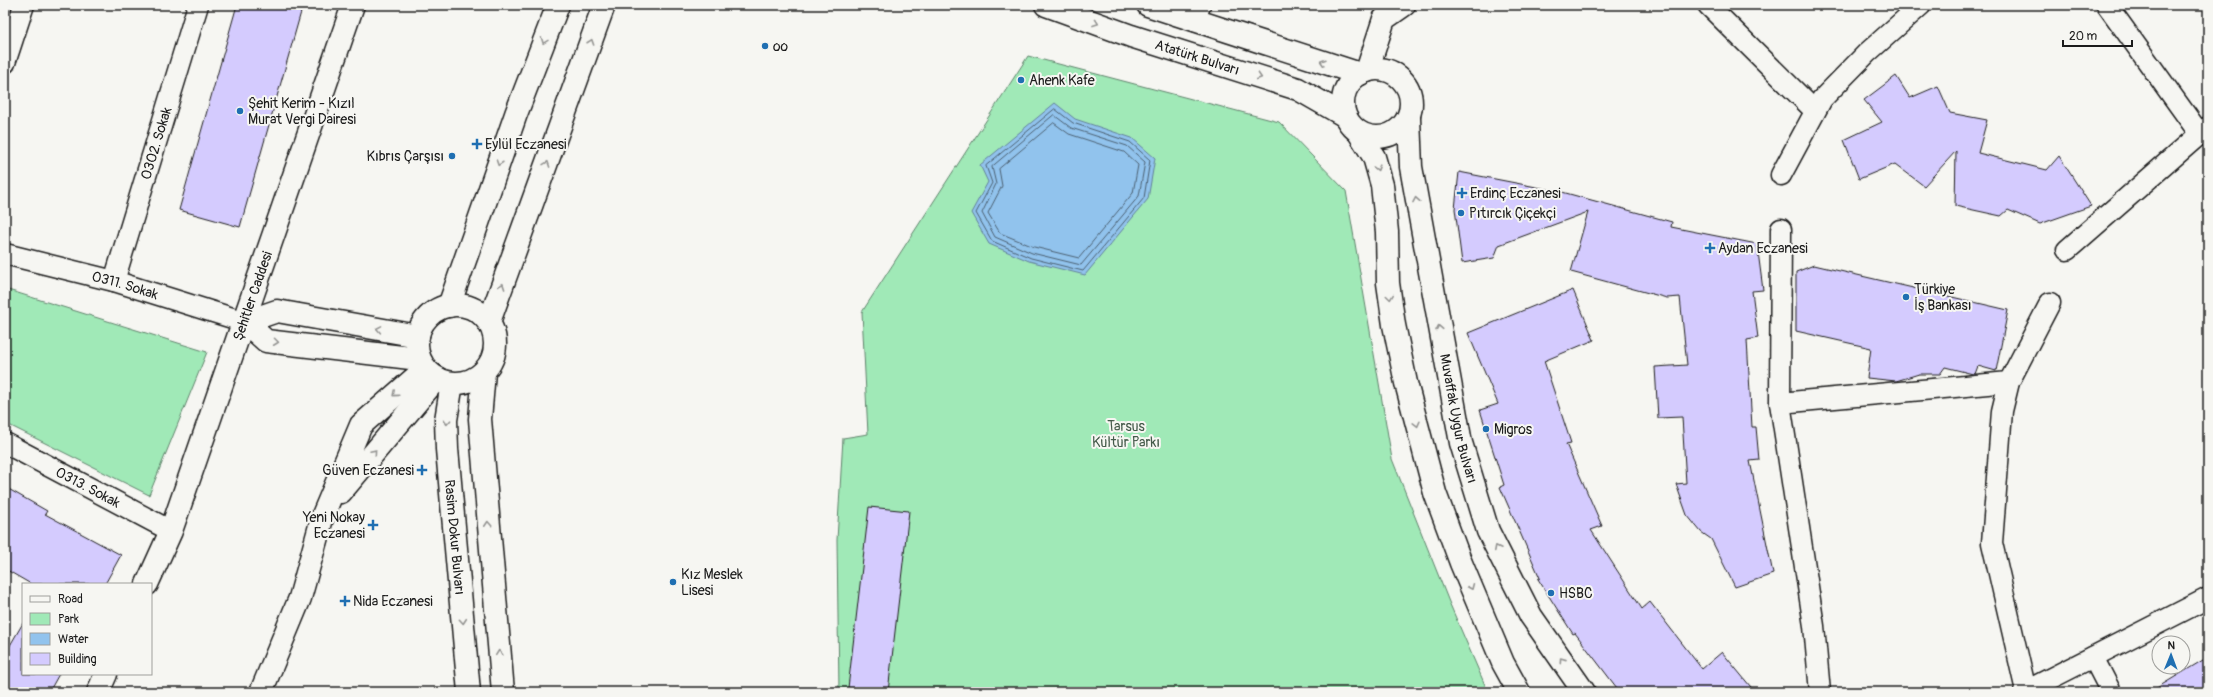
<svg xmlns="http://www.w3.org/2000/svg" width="2213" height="697" font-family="Pangolin,sans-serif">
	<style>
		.green { fill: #a0e9b7; stroke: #5e826a }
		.water { fill: #91c3ed; stroke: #628099 }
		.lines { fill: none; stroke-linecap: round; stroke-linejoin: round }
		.shore { stroke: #4b5f70; stroke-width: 1 }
		.building { fill: #d4cbfe; stroke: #1c1c1c }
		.street-casing { stroke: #1c1c1c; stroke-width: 23 }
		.secondary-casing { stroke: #1c1c1c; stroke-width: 25 }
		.street { stroke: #f6f6f2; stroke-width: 20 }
		.secondary { stroke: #f6f6f2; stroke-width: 22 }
		.oneway { stroke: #949492 }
		.poi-dot { fill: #1f6fb2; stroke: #f6f6f2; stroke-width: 1.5 }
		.labels { text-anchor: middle; stroke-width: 4; stroke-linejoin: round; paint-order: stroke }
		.poi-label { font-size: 14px; fill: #1c1c1c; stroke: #f6f6f2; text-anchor: start }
		.street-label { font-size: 14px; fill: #1c1c1c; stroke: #f6f6f2 }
		.park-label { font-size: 14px; fill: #445a4a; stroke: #f6f6f2 }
	</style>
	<rect width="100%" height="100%" fill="#f6f6f2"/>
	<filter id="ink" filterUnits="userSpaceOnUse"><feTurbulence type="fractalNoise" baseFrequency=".025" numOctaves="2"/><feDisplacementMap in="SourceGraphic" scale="8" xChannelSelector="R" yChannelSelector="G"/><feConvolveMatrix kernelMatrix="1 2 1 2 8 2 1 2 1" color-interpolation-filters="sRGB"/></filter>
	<g filter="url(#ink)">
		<path class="green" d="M 1028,56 L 1279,122 L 1346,191 L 1392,459 L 1449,602 L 1488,692 L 839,692 L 837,540 L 843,438 L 868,434 L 862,312 Z
			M 5,289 L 207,352 L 149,495 L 5,423 Z"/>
		<path class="water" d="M 1055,103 L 1075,119 L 1132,138 L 1155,158 L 1148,199 L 1085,275 L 1029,261 L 989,244 L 971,213 L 988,182 L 980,165 Z"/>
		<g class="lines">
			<path class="shore" d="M 1055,109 L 1073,123 L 1130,142 L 1150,160 L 1144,198 L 1083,271 L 1031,258 L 992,241 L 976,213 L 992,183 L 986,166 Z
				M 1054,115 L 1071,128 L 1127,146 L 1145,162 L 1139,196 L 1081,265 L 1032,253 L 995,237 L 982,213 L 996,184 L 992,167 Z
				M 1054,123 L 1069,134 L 1124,152 L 1138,165 L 1133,193 L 1079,258 L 1034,247 L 1000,233 L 988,213 L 1002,186 L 999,169 Z"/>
		</g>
		<path class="building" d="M 237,5 L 276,5 L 301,12 L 240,227 L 179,210 Z
			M 1896,76 L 1910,98 L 1938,86 L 1950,113 L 1987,120 L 1978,153 L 2047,170 L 2059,156 L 2091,206 L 2040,224 L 2008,210 L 2001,216 L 1955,206 L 1956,151 L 1924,186 L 1895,164 L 1859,179 L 1844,140 L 1882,122 L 1864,100 Z
			M 1459,172 L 1562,192 L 1672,222 L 1671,227 L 1757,244 L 1763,290 L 1752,291 L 1758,338 L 1747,340 L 1752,427 L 1756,427 L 1759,460 L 1750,461 L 1773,574 L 1735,587 L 1711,539 L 1701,532 L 1687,515 L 1676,484 L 1686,483 L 1682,417 L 1658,418 L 1655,367 L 1687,365 L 1680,297 L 1667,298 L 1571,272 L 1588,212 L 1499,245 L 1494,258 L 1462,263 L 1455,209 Z
			M 1814,265 L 2008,310 L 1996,371 L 1978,366 L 1975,374 L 1973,374 L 1945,367 L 1940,374 L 1919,374 L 1896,381 L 1867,378 L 1871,348 L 1796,331 L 1796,272 Z
			M 1573,290 L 1594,340 L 1544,361 L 1571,443 L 1566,444 L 1602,526 L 1591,530 L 1642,609 L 1650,602 L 1702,669 L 1722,652 L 1755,692 L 1620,692 L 1575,633 L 1573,634 L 1538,579 L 1540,578 L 1500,487 L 1504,485 L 1480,410 L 1498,404 L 1468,333 Z
			M 5,487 L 47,511 L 45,514 L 121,555 L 105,584 L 31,584 L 5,569 Z
			M 869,507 L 909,511 L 888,692 L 848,688 Z
			M 23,623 L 23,674 L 59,674 L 49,692 L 5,692 L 5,654 Z
			M 2208,657 L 2208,692 L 2150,692 Z"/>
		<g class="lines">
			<g class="street-casing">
				<g id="street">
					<path d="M 1708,5 L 1815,111"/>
					<path d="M 2107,5 L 2199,133"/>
					<path d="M 1195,21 L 1200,5"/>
					<path d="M 5,63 L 24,5"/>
					<path d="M 1781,175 L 1822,99 L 1867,53 L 1921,5"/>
					<path d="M 1781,229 L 1780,403 L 1814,626 L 1820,692"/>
					<path d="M 2067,250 L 2208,127"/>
					<path id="s1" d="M 5,254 L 114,281 L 245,322"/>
					<path id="s2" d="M 114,281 L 198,5"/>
					<path d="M 1780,403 L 2009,382"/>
					<path id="s3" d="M 5,443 L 171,531"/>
					<path d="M 2093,657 L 2111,692"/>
					<path d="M 2026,691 L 1992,543 L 2002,411 L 2009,382 L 2050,303"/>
					<path d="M 2024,692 L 2208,598"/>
				</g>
			</g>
			<g class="secondary-casing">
				<g id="secondary">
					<path id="s4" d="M 1046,5 L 1131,36 L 1298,89 L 1345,116"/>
					<path d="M 1148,5 L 1360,74"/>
					<circle cx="1377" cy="103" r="34"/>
					<path d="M 1367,71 L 1384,19 L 1404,5"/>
					<path id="s5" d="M 1409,118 L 1411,167 L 1461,443 L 1488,531 L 1531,616 L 1584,692"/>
					<path d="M 1359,133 L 1374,157 L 1382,185 L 1387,232 L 1388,283 L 1394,325 L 1406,383 L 1435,493 L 1461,563 L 1503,663 L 1519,692"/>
					<circle cx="456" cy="344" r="39"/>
					<path d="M 449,306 L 516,114 L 558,5"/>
					<path d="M 245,322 L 266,341 L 419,359"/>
					<path d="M 245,322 L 277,311 L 418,336"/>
					<path d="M 489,322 L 604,5"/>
					<path d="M 484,372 L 480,419 L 503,692"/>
					<path id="s6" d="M 452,383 L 446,420 L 447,449 L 469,692"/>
					<path d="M 341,492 L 437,378"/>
					<path id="s7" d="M 147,584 L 171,531 L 353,5"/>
					<path d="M 98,692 L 106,674"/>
					<path d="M 261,692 L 300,598 L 323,515 L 361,425 L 425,369"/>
				</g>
			</g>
			<use href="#street" class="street"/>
			<use href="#secondary" class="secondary"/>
		</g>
		<defs><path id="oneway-chevron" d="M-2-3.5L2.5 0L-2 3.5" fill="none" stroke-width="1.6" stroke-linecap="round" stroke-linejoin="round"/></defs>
		<g class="oneway">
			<use href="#oneway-chevron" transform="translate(1096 23) rotate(20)"/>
			<use href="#oneway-chevron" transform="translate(544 41) rotate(111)"/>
			<use href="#oneway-chevron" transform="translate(591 42) rotate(-71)"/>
			<use href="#oneway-chevron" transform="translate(1323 62) rotate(-163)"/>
			<use href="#oneway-chevron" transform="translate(1259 77) rotate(17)"/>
			<use href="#oneway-chevron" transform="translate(499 163) rotate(109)"/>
			<use href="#oneway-chevron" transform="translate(547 164) rotate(-70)"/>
			<use href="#oneway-chevron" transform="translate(1377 168) rotate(75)"/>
			<use href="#oneway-chevron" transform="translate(1416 200) rotate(-100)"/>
			<use href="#oneway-chevron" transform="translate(502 286) rotate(-70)"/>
			<use href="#oneway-chevron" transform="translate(1390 297) rotate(82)"/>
			<use href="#oneway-chevron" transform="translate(1439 328) rotate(-101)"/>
			<use href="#oneway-chevron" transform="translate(379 329) rotate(-170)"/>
			<use href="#oneway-chevron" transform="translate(276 342) rotate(7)"/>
			<use href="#oneway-chevron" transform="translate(395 394) rotate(139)"/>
			<use href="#oneway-chevron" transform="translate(447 422) rotate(93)"/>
			<use href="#oneway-chevron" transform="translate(1417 424) rotate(76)"/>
			<use href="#oneway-chevron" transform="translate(374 452) rotate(-49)"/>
			<use href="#oneway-chevron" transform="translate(488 524) rotate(-94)"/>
			<use href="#oneway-chevron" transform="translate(1497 548) rotate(-117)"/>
			<use href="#oneway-chevron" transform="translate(1471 587) rotate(67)"/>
			<use href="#oneway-chevron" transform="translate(463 621) rotate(85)"/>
			<use href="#oneway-chevron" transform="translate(499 653) rotate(-96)"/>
			<use href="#oneway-chevron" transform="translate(1562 660) rotate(-125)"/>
		</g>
	</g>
	<g class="poi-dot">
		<circle cx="765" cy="46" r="4"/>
		<circle cx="1021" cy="80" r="4"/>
		<circle cx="240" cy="111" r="4"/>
		<path d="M475 138h4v4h4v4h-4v4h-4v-4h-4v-4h4z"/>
		<circle cx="452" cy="156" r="4"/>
		<path d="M1460 187h4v4h4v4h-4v4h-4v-4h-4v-4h4z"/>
		<circle cx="1461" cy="213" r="4"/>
		<path d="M1708 242h4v4h4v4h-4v4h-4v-4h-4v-4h4z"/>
		<circle cx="1906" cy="297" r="4"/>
		<circle cx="1486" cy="429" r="4"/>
		<path d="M420 464h4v4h4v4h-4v4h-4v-4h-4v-4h4z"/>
		<path d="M371 519h4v4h4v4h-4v4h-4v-4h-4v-4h4z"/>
		<circle cx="673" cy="582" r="4"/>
		<circle cx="1551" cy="593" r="4"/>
		<path d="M343 595h4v4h4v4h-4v4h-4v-4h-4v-4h4z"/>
	</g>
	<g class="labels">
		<g class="poi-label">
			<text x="773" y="51">oo</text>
			<text x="1029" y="85">Ahenk Kafe</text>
			<text x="248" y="108">Şehit Kerim - Kızıl<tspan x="248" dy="16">Murat Vergi Dairesi</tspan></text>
			<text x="485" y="149">Eylül Eczanesi</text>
			<text x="444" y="161" text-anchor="end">Kıbrıs Çarşısı</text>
			<text x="1470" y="198">Erdinç Eczanesi</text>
			<text x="1469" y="218">Pıtırcık Çiçekçi</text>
			<text x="1718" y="253">Aydan Eczanesi</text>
			<text x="1914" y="294">Türkiye<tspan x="1914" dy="16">İş Bankası</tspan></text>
			<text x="1494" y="434">Migros</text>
			<text x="414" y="475" text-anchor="end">Güven Eczanesi</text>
			<text x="365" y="522" text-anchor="end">Yeni Nokay<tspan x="365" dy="16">Eczanesi</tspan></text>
			<text x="681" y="579">Kız Meslek<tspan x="681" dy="16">Lisesi</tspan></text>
			<text x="1559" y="598">HSBC</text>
			<text x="353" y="606">Nida Eczanesi</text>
		</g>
		<g class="street-label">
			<text dy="5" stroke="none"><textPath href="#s4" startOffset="160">Atatürk Bulvarı</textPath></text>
			<text dy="5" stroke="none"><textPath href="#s2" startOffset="144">0302. Sokak</textPath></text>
			<text dy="5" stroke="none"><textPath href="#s1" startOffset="124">0311. Sokak</textPath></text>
			<text dy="5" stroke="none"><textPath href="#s7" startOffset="307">Şehitler Caddesi</textPath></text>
			<text dy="5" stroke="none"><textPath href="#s5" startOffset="305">Muvaffak Uygur Bulvarı</textPath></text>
			<text dy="5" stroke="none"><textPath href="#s3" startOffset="94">0313. Sokak</textPath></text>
			<text dy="5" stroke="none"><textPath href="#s6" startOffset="155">Rasim Dokur Bulvarı</textPath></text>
		</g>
		<g class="park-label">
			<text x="1126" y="431">Tarsus<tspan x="1126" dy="16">Kültür Parkı</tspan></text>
		</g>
	</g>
	<rect width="2213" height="697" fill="none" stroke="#f6f6f2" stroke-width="20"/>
	<rect x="10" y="10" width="2193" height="677" fill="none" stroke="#1c1c1c" stroke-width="1.5" filter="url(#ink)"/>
	<rect x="22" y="583" width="130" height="92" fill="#f6f6f2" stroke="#9f9f9c"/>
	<rect x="30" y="596" width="20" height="6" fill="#f6f6f2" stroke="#9f9f9c"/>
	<text x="58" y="603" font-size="12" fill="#1c1c1c">Road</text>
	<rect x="30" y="613" width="20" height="12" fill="#a0e9b7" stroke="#9f9f9c"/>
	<text x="58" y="623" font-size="12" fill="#1c1c1c">Park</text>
	<rect x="30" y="633" width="20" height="12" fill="#91c3ed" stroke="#9f9f9c"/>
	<text x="58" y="643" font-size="12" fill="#1c1c1c">Water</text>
	<rect x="30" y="653" width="20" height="12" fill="#d4cbfe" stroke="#9f9f9c"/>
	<text x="58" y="663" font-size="12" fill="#1c1c1c">Building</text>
	<g transform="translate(2171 655) rotate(1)"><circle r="19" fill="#f6f6f2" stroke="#9f9f9c"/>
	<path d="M0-3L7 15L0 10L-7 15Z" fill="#1f6fb2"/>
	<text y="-6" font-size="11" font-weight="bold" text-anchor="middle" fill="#1c1c1c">N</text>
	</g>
	<path d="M2063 40v6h69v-6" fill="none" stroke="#1c1c1c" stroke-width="2"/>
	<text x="2069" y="40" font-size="12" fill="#1c1c1c" stroke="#f6f6f2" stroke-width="3" paint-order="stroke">20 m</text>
</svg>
